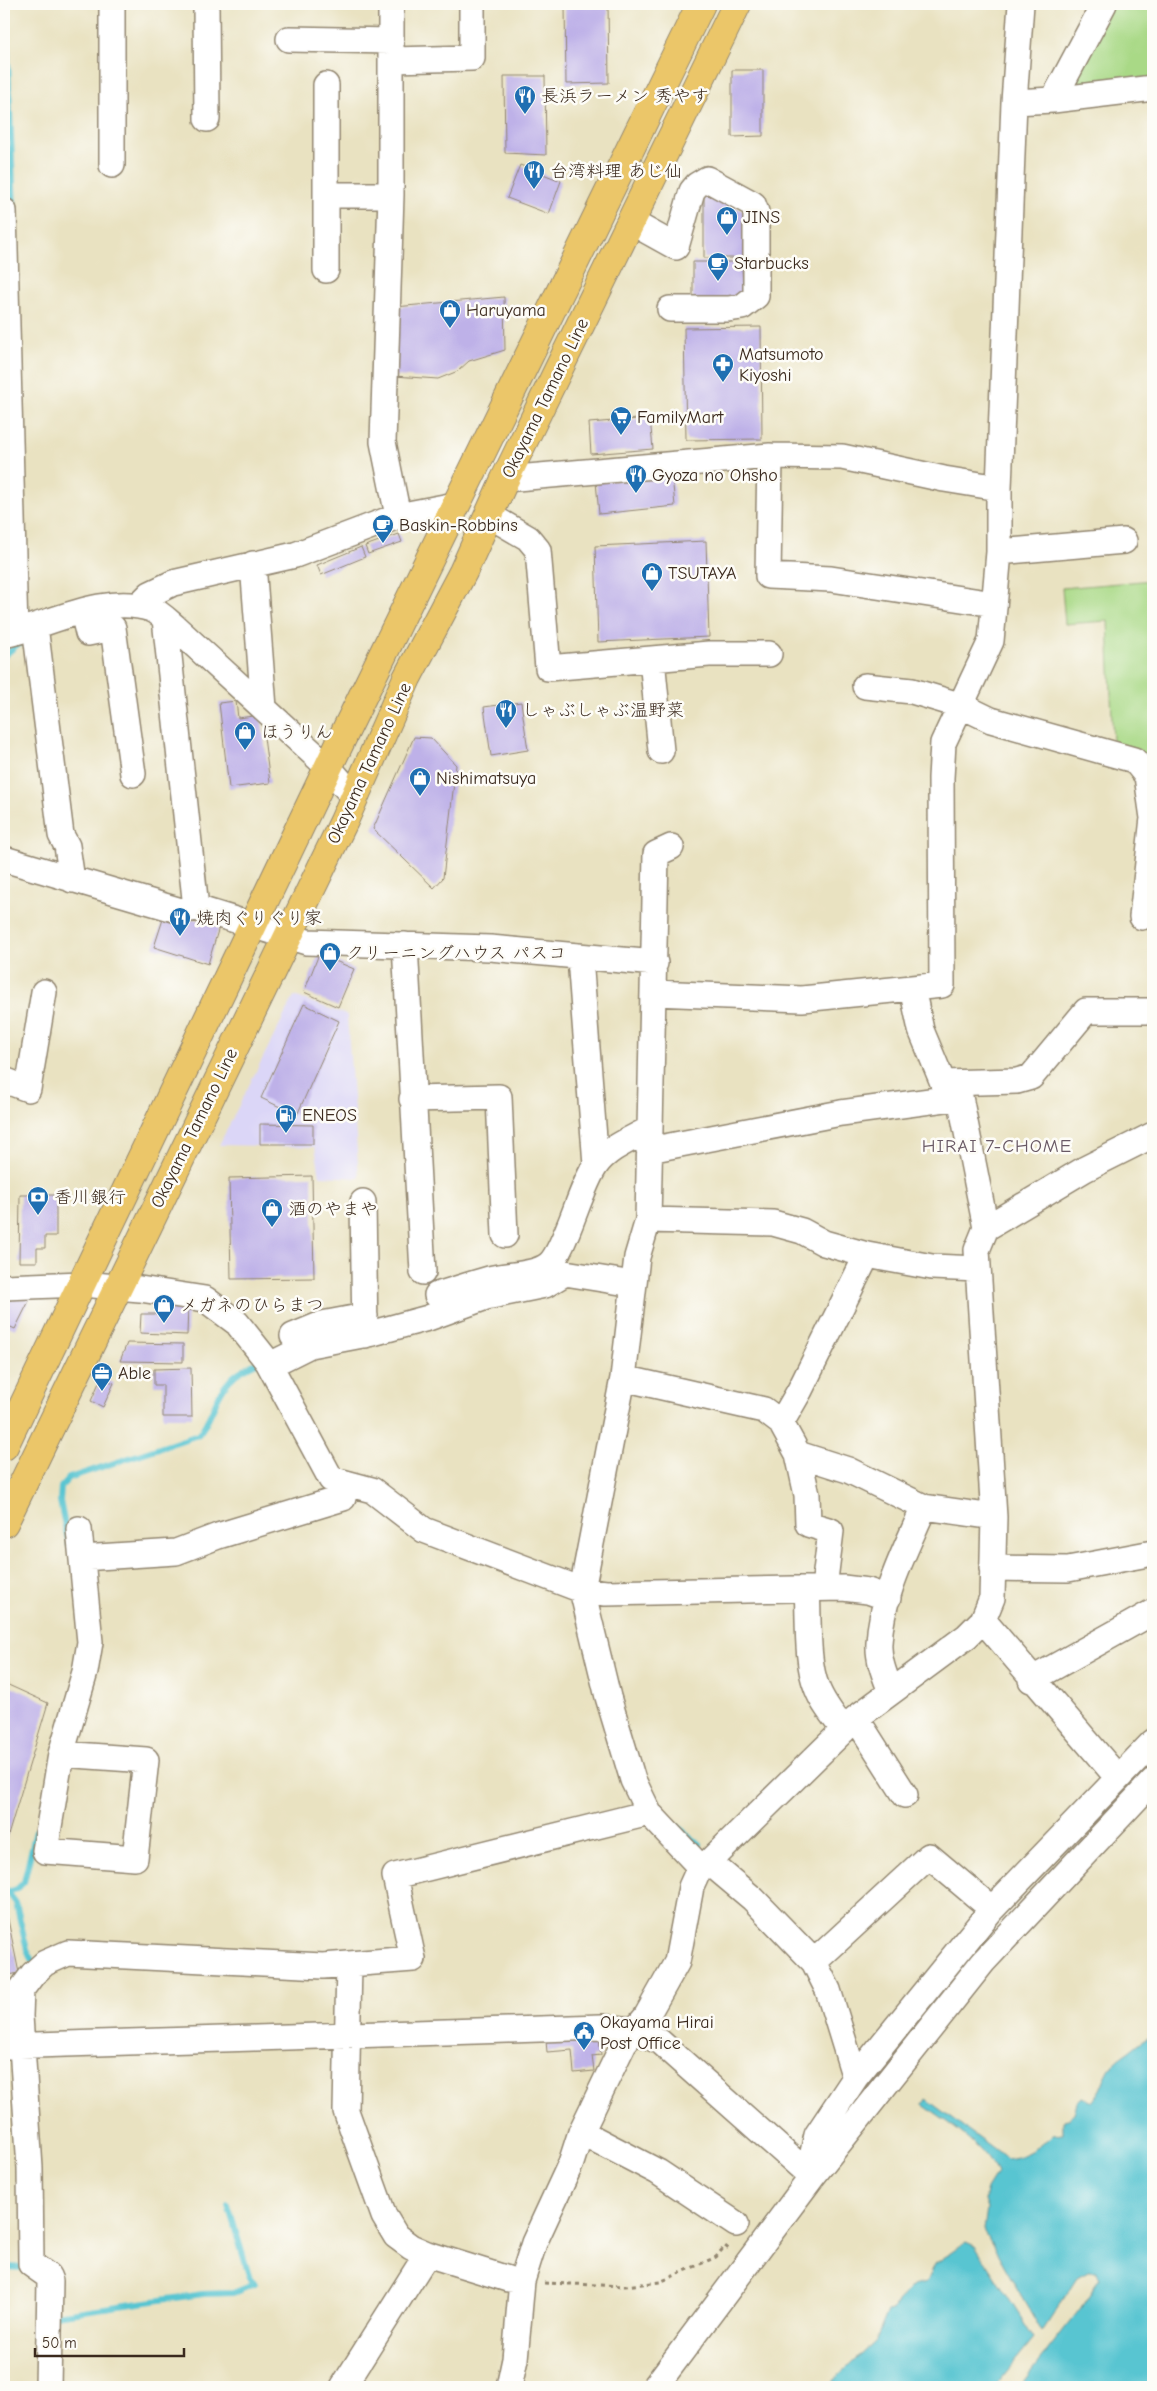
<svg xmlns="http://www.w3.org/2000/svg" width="1157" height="2391" font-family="'Comic Neue','Klee One',sans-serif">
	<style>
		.built { fill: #dbd6f7 }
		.green { fill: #a9d986; stroke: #728252 }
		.water { fill: #59c5d1; stroke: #4a7878 }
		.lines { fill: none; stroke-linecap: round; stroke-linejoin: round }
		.stream { stroke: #59c5d1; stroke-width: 6 }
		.building { fill: #beb1e8 }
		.minor-casing { stroke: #928670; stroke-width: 28 }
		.major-casing { stroke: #928670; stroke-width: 30 }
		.path { stroke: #928670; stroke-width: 3; stroke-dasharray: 4 4; stroke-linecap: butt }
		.minor { stroke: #fff; stroke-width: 25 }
		.major { stroke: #ebc669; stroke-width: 28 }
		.labels { text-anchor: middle; stroke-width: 5; stroke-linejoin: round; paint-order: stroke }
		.poi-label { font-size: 18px; fill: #3b2a1e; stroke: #fdfcf7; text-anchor: start }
		.street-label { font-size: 18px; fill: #3b2a1e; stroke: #fdfcf7 }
		.neighbourhood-label { font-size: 19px; letter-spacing: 1px; fill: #695965; stroke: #fdfcf7 }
	</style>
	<rect width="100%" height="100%" fill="#fdfcf7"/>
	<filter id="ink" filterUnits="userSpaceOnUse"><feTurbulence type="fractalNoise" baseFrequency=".02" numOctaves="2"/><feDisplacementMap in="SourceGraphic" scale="10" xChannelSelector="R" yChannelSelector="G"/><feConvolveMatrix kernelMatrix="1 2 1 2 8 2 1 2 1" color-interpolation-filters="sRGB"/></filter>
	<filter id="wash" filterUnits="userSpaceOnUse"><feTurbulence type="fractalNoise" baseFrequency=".0096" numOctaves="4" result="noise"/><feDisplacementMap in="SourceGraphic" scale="20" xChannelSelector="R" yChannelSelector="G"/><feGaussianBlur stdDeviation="1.12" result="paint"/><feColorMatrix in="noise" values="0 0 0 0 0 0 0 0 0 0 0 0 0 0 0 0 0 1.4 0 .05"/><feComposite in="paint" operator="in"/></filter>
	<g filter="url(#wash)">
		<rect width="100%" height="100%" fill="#e9e2c1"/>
		<path class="built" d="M 294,996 L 347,1015 L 359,1178 L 320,1176 L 315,1147 L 219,1145 Z"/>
		<path class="green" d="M 1112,4 L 1153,4 L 1153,81 L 1071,85 Z
			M 1153,580 L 1153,757 L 1113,744 L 1108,621 L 1065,624 L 1062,588 Z"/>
		<path class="water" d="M 1153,2037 L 1153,2387 L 1019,2387 L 1080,2309 L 1100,2278 L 1096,2272 L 1088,2272 L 1077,2278 L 1042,2332 L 984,2230 L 987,2208 L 984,2200 L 987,2189 L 997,2173 C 981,2143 950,2125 923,2105 L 926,2099 L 1007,2159 C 1024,2157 1041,2146 1053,2134 L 1063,2133 L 1063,2120 C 1075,2119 1075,2111 1077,2102 L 1082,2097 L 1092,2102 C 1101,2091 1104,2078 1112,2066 C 1117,2058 1125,2055 1133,2048 C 1141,2042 1143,2039 1153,2037 Z
			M 966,2242 L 975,2246 L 1034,2338 L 994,2387 L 827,2387 L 876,2340 L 888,2311 L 893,2310 L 897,2302 L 913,2285 L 927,2282 L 935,2264 Z"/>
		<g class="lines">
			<path class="stream" d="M 7,38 L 14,211
				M 4,656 L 17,645 L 25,642
				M 69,1545 L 60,1501 L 61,1487 L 69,1478 L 198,1435 C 212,1419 215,1395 230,1380 C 238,1371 250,1366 261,1361
				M 678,1827 L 699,1844
				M 8,1892 L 16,1903 L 27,1950 L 35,1964
				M 4,1893 L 17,1889 L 24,1882 L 36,1831
				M 4,2267 L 27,2268
				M 55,2315 L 203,2294 L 233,2293 L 255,2284 L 250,2279 L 228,2205"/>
		</g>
		<g id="blocks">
			<path class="building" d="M 565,4 L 608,4 L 609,83 L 566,84 Z
				M 732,70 L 763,70 L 763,136 L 732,137 Z
				M 504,76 L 545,76 L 546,155 L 505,153 Z
				M 520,165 L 561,181 L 549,214 L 507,198 Z
				M 704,193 L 750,214 L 750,258 L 704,258 Z
				M 693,262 L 742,262 L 743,301 L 693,301 Z
				M 504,297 L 505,350 L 469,361 L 458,371 L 438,379 L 394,376 L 395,307 Z
				M 761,327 L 762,439 L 686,440 L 684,328 Z
				M 650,418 L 653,449 L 591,454 L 589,423 Z
				M 672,475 L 675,506 L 599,514 L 596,482 Z
				M 399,534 L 402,542 L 368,554 L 365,546 Z
				M 706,541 L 709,637 L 598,642 L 595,546 Z
				M 361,547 L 365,557 L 321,575 L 317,565 Z
				M 236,701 L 238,718 L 261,715 L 270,783 L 229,788 L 219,703 Z
				M 521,702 L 528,750 L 491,756 L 484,707 Z
				M 414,737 L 431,738 L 456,765 L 443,878 L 434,888 L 373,829 Z
				M 166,910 L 219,927 L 208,964 L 154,947 Z
				M 319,954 L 354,969 L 338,1007 L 304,992 Z
				M 304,1004 L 339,1021 L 297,1115 L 261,1098 Z
				M 260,1124 L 313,1125 L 313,1144 L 260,1144 Z
				M 312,1176 L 314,1278 L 231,1279 L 229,1178 Z
				M 20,1195 L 56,1195 L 56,1236 L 45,1236 L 45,1248 L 37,1248 L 37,1262 L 19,1262 Z
				M 31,1297 L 15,1329 L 4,1324 L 4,1312 L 9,1300 Z
				M 158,1301 L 188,1303 L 187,1335 L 140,1333 L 141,1314 L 158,1314 Z
				M 127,1343 L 183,1344 L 183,1362 L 120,1361 Z
				M 191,1368 L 192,1417 L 163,1417 L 163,1385 L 154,1385 L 154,1369 Z
				M 101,1378 L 114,1383 L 103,1407 L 91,1401 Z
				M 4,1683 L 48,1703 L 6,1842 L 4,1841 Z
				M 4,1910 L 6,1910 L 19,1973 L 4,1976 Z
				M 599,2037 L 601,2055 L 592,2056 L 594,2071 L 574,2073 L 572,2050 L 547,2052 L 546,2041 Z"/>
		</g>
	</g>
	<g filter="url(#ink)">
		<use href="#blocks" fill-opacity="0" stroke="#928670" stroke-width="1"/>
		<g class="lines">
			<g class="minor-casing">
				<path id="minor" d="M 112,4 L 112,165
					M 206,4 L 207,119
					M 391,4 L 391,195 L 383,442 L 398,516
					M 289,39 L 391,41
					M 392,60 L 472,58 L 472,4
					M 326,85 L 326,270
					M 1053,100 L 1104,4
					M 1014,102 L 1053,100 L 1153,88
					M 327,195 L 391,195
					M 4,211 L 15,632
					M 631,222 L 676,247 L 692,191 L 697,185 L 707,179 L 753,204 L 756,212 L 756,296 L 742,307 L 728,309 L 670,309
					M 770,456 L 768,576 L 831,579 L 994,604
					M 505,479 L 770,456 L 842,457 L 944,479 L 999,488
					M 490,516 L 528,538 L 538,550 L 548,668 L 709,654 L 769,654
					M 999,552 L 1124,541
					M 253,564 L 264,708
					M 138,606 L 150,594 L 173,583 L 295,555 L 398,516 L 455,505
					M 83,612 L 88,633 L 113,628 L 133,774
					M 165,619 L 196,908 L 307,942 L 490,948 L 655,963
					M 35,626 L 61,835 L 67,846 L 72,880
					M 4,635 C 49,625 105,593 151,609 C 159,612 168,621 175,627 L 329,768 L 354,797
					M 652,659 L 661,751
					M 865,686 L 912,691 L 962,706 L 991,720 L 1134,760 L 1147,776 L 1153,818 L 1142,917
					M 671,847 L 656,854 L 648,1220 L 637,1257 L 623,1378 L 582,1590 L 608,1697 L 633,1780 L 649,1813 L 700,1867
					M 4,859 L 181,911 L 196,908
					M 405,945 L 423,1272
					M 580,958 L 596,1164
					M 654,993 L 802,999 L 912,988
					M 4,1080 L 28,1089 L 44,992
					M 943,1083 L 1017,1081 L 1031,1077 L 1086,1011 L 1153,1011
					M 412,1099 L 499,1097 L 505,1235
					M 649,1150 L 841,1113 L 960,1097
					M 363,1202 L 365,1335
					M 648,1220 L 773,1223 L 802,1231 L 824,1243 L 867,1255 L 932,1267 L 978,1269
					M 986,1228 L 1085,1169 L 1153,1135
					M 4,1287 L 82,1284 L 140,1289 L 205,1299 L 237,1323 L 268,1362 L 331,1479 L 372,1490 L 424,1530 L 582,1590 L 606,1593 L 843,1588 L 868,1591 L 888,1598
					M 437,1295 C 454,1290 471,1284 489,1279 C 507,1274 533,1276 548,1265 C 565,1252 580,1187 596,1165 C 608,1148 632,1139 649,1129
					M 293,1336 L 322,1324 L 365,1316
					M 270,1365 L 310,1345 L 373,1333 L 428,1318 L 486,1297 L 545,1285 L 565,1273 L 633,1284
					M 623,1378 L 764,1410 L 781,1423 L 798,1454 L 848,1470 L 924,1507 L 994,1517
					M 781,1423 L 800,1390 L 867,1255
					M 798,1454 L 807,1495 L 808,1524 L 831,1531 L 824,1588
					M 82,1558 L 176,1552 L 218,1536 L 343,1498 L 345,1483
					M 992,1568 L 1068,1569 L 1153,1553
					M 807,1589 C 809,1617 806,1663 817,1688 C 823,1704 834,1717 844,1730
					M 983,1620 L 1118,1778
					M 1031,1680 L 1153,1612
					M 891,1692 C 885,1676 878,1660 879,1643 C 881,1596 906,1549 924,1507
					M 856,1718 L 905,1795
					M 61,1754 L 146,1760 L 135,1858 L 45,1851 L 61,1754 L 85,1672 L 90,1642 L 79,1529
					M 709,1862 L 753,1899 L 814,1962 L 828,1990 L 855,2078
					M 814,1962 L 929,1856 L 992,1909
					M 349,1964 L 346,2111 L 384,2216 L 396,2236 L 411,2247 L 427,2254 L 508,2279 L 522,2281
					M 4,2046 L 601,2027 L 635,2030 L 660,2042 L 812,2177
					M 581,2132 L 658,2172 L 736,2224
					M 812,2177 L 812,2157 L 817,2135 L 855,2078 L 992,1909 L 1153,1742
					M 48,2387 L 50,2281 L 48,2276 L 31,2264 L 30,2168 L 20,2016 L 21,1990 L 33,1974 L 45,1963 L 68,1953 L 323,1966 L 413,1959 L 395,1876 L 649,1813
					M 343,2387 L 427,2254
					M 509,2387 L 515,2359 L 522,2281 L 534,2243 L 571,2163 L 581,2132 L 624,2043 L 646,2017 L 677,1962 L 691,1887 L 700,1867 L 709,1862 L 856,1718 L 967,1636 L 983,1620 L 992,1598 L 994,1517 L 977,1250 L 986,1228 L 960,1097 L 943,1083 L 921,1030 L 912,988 L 942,985 L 941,778 L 943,743 L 991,641 L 999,552 L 999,488 L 1014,102 L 1021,4
					M 655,2387 L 812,2177 L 983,1962 L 1153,1781"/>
			</g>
			<g class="major-casing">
				<path id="major" d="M 4,1446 L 346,730 L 701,4
					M 4,1523 L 344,821 L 407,678 L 463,572 L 505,479 L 737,4"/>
			</g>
			<path class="path" d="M 544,2283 L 625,2286 L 660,2282 L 716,2257 L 725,2246 L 730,2250"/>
			<use href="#minor" class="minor"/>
			<use href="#major" class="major"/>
		</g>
	</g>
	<defs>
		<g id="restaurant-pin" transform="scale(1.125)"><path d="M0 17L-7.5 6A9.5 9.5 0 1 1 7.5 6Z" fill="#1f6fb2" stroke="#fdfcf7"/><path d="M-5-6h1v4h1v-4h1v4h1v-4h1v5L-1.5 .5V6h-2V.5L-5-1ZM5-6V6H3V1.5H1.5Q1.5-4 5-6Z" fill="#fff"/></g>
		<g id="shop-pin" transform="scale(1.125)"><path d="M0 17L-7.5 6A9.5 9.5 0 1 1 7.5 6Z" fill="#1f6fb2" stroke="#fdfcf7"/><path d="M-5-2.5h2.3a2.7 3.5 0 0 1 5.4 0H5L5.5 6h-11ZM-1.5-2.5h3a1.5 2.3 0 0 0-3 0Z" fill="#fff"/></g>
		<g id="cafe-pin" transform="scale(1.125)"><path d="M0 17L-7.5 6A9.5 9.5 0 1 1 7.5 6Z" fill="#1f6fb2" stroke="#fdfcf7"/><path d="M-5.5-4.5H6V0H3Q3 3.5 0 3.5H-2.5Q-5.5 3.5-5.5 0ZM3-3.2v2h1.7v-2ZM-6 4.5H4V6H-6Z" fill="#fff"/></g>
		<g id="pharmacy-pin" transform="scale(1.125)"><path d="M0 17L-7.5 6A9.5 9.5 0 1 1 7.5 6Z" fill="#1f6fb2" stroke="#fdfcf7"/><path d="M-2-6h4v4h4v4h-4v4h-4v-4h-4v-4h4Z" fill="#fff"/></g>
		<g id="supermarket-pin" transform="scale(1.125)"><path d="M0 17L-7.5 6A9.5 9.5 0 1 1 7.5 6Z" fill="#1f6fb2" stroke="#fdfcf7"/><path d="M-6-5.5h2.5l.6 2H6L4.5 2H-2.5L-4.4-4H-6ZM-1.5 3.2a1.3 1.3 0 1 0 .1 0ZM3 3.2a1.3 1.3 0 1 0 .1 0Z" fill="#fff"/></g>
		<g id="fuel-pin" transform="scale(1.125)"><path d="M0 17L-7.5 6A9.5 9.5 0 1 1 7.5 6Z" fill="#1f6fb2" stroke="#fdfcf7"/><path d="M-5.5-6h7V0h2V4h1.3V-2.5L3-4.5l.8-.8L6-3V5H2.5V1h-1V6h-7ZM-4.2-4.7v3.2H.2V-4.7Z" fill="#fff"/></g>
		<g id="bank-pin" transform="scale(1.125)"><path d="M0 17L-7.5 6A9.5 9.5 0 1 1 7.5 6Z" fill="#1f6fb2" stroke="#fdfcf7"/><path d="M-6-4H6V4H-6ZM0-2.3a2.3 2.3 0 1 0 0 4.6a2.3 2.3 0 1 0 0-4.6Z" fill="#fff"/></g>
		<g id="office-pin" transform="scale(1.125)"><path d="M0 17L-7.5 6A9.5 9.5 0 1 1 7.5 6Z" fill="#1f6fb2" stroke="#fdfcf7"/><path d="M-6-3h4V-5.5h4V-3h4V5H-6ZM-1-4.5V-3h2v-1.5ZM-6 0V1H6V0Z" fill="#fff"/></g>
		<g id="civic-pin" transform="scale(1.125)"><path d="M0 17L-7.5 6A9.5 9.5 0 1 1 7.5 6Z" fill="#1f6fb2" stroke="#fdfcf7"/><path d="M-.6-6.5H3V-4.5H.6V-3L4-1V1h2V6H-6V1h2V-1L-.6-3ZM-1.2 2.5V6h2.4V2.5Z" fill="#fff"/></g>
	</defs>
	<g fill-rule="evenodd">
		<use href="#restaurant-pin" x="525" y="96"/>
		<use href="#restaurant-pin" x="534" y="171"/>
		<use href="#shop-pin" x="727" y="217"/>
		<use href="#cafe-pin" x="718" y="263"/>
		<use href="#shop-pin" x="450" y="310"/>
		<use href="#pharmacy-pin" x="723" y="364"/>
		<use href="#supermarket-pin" x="621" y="417"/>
		<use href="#restaurant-pin" x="636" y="475"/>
		<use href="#cafe-pin" x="383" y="525"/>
		<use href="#shop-pin" x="652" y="573"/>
		<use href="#restaurant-pin" x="506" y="710"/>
		<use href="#shop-pin" x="245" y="732"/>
		<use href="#shop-pin" x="420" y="778"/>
		<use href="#restaurant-pin" x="180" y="918"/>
		<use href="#shop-pin" x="330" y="953"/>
		<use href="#fuel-pin" x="286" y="1115"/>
		<use href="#bank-pin" x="38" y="1197"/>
		<use href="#shop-pin" x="272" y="1209"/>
		<use href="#shop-pin" x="164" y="1305"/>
		<use href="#office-pin" x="102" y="1373"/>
		<use href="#civic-pin" x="584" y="2032"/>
	</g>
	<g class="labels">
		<g class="poi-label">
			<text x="541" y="102">長浜ラーメン 秀やす</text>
			<text x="550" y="177">台湾料理 あじ仙</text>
			<text x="743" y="223">JINS</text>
			<text x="734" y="269">Starbucks</text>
			<text x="466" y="316">Haruyama</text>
			<text x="739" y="360">Matsumoto<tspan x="739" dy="21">Kiyoshi</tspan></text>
			<text x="637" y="423">FamilyMart</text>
			<text x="652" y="481">Gyoza no Ohsho</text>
			<text x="399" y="531">Baskin-Robbins</text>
			<text x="668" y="579">TSUTAYA</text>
			<text x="522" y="716">しゃぶしゃぶ温野菜</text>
			<text x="261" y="738">ほうりん</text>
			<text x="436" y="784">Nishimatsuya</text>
			<text x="196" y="924">焼肉ぐりぐり家</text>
			<text x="346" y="959">クリーニングハウス パスコ</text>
			<text x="302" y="1121">ENEOS</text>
			<text x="54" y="1203">香川銀行</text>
			<text x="288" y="1215">酒のやまや</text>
			<text x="180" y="1311">メガネのひらまつ</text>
			<text x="118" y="1379">Able</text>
			<text x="600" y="2028">Okayama Hirai<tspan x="600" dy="21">Post Office</tspan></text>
		</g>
		<g class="street-label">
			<text transform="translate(545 398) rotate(-64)" y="6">Okayama Tamano Line</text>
			<text transform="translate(369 763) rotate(-65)" y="6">Okayama Tamano Line</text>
			<text transform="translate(194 1128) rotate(-64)" y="6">Okayama Tamano Line</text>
		</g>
		<g class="neighbourhood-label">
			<text x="997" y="1152">HIRAI 7-CHOME</text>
		</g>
	</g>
	<rect width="1157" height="2391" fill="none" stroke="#fdfcf7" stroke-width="20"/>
	<path d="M35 2348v8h149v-8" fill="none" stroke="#3b2a1e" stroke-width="2.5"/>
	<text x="42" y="2348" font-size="15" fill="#3b2a1e" stroke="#fdfcf7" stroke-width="4" paint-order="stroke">50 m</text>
</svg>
